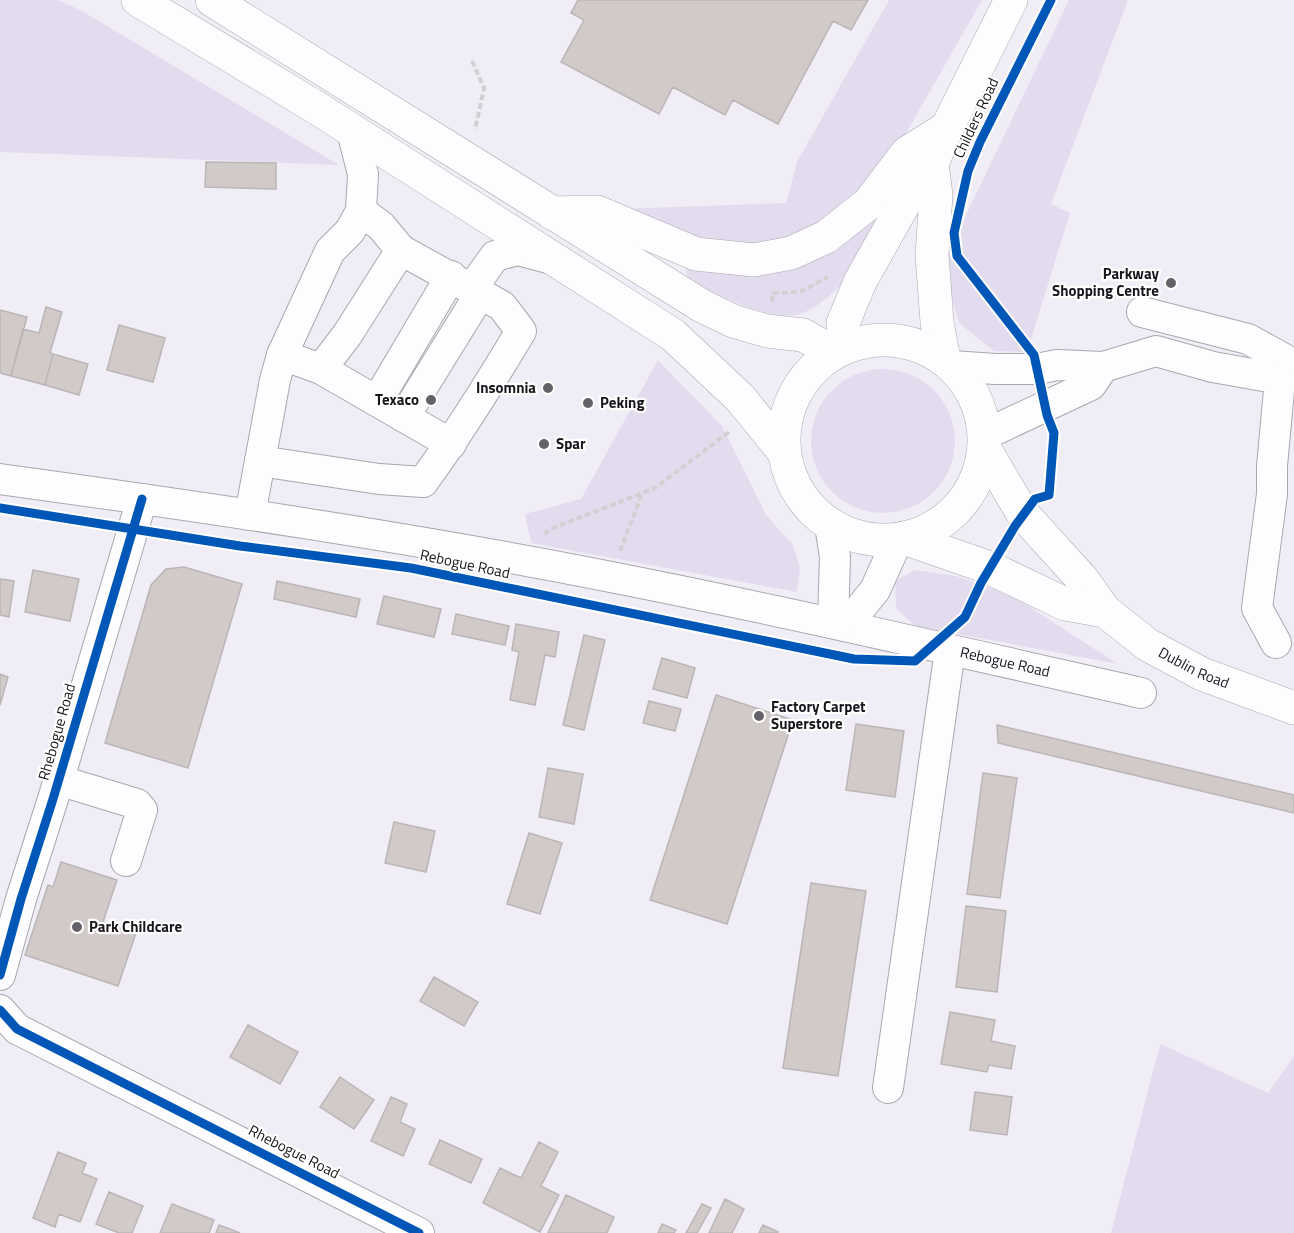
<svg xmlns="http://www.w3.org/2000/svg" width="1294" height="1233" font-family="'Titillium Web',sans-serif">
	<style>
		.green { fill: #e3dcef }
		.building { fill: #d2cac9; stroke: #bab5b7; stroke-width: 1.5 }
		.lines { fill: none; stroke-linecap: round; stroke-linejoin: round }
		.minor-casing { stroke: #aaa7ae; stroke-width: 32 }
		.major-casing { stroke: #aaa7ae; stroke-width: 34 }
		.path { stroke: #d1d1d3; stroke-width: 4; stroke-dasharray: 6 3; stroke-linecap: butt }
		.minor { stroke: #fdfcfe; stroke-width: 30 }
		.major { stroke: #fdfcfe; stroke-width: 33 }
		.cycleway-casing { stroke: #fff; stroke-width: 13 }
		.cycleway { stroke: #0057b8; stroke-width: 9 }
		.poi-dot { fill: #646168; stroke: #fff; stroke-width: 2 }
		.labels { text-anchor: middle; stroke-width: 4.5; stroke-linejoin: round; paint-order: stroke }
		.street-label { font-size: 15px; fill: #18151b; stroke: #fff }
		.poi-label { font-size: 15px; font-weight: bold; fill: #18151b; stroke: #fff; text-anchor: start }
	</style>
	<rect width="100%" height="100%" fill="#f0edf6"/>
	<path class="green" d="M 0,0 L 58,0 L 82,11 L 339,165 L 0,152 Z
		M 889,0 L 982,0 L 884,172 L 808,231 L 761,247 L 701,244 L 618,209 L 786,203 L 797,162 Z
		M 1069,0 L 1128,0 L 1051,204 L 1070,213 L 1027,352 L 994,351 L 959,323 L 942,265 Z
		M 877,216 L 879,222 C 869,240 860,261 847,278 C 838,290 812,313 796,315 C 764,319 715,294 688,279 L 686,271 L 689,265 Z
		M 658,360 L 722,426 L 766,515 L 793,545 L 800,568 L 797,592 L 531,543 L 525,514 L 581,499 Z
		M811 441a72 72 0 1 1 144 0a72 72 0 1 1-144 0Z
		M 915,570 L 956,576 L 1011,595 L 1118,664 L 915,626 L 896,608 L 895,581 Z
		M 1160,1044 L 1268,1093 L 1294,1056 L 1294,1233 L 1111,1233 Z"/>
	<path class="building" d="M 578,0 L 868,0 L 851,30 L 833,21 L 778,124 L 733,100 L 725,115 L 673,87 L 659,114 L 561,62 L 584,20 L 571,13 Z
		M 206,162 L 276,163 L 276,189 L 205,187 Z
		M 46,307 L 62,312 L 50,353 L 53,354 L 45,385 L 11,376 L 23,329 L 39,333 Z
		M 0,310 L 27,317 L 11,376 L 0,373 Z
		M 119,325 L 165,338 L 153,382 L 107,370 Z
		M 53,354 L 88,364 L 79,395 L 45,385 Z
		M 184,567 L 242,584 L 188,768 L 105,743 L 151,585 L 166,569 Z
		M 33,570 L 79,579 L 70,621 L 25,612 Z
		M 0,579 L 14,581 L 9,617 L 0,615 Z
		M 277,581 L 360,599 L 356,617 L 274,599 Z
		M 384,596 L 441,609 L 434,637 L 377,624 Z
		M 456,614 L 509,626 L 505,645 L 452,634 Z
		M 516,624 L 559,632 L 555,657 L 545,655 L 535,705 L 510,700 L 519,652 L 512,650 Z
		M 584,635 L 605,640 L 584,730 L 563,725 Z
		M 662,658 L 695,668 L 687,698 L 653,689 Z
		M 0,674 L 8,677 L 0,705 Z
		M 716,695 L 793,720 L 727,924 L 650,900 Z
		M 649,701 L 681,709 L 675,731 L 643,723 Z
		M 856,724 L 904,731 L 895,797 L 846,790 Z
		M 997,725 L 1294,795 L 1294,813 L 998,743 Z
		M 548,768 L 583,774 L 574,824 L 539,817 Z
		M 983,773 L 1017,778 L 1000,898 L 967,894 Z
		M 394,822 L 435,831 L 426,872 L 385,863 Z
		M 529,833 L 562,843 L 540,914 L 507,904 Z
		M 61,862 L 117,880 L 103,922 L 136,933 L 118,986 L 25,955 L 48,885 L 53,887 Z
		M 811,883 L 866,891 L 838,1076 L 783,1068 Z
		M 966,906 L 1006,911 L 997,992 L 956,987 Z
		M 434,977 L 478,1002 L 464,1026 L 420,1001 Z
		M 950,1012 L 995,1020 L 991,1041 L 1015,1046 L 1011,1069 L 989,1065 L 987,1072 L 941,1064 Z
		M 248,1025 L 298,1052 L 280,1084 L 230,1057 Z
		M 340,1077 L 374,1100 L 354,1129 L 320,1107 Z
		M 975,1092 L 1012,1097 L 1007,1135 L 970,1130 Z
		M 391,1097 L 407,1104 L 400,1122 L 415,1129 L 403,1156 L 371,1141 Z
		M 440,1140 L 482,1159 L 471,1183 L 429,1164 Z
		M 539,1142 L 558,1152 L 541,1186 L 559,1195 L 540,1232 L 483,1203 L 500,1168 L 521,1178 Z
		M 58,1152 L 86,1163 L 82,1173 L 97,1179 L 80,1222 L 59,1214 L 55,1227 L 33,1218 Z
		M 109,1192 L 143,1206 L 132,1233 L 119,1233 L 96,1224 Z
		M 566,1195 L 614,1217 L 607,1233 L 548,1233 Z
		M 725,1199 L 744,1209 L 732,1233 L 709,1233 Z
		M 172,1204 L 214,1220 L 209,1233 L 160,1233 Z
		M 702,1204 L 711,1208 L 697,1233 L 686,1233 Z
		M 662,1224 L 676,1230 L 674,1233 L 658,1233 Z
		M 219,1225 L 240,1233 L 216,1233 Z
		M 763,1225 L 778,1232 L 777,1233 L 759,1233 Z"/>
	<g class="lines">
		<g class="minor-casing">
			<g id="minor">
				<path d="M 472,288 L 495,256 L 518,250 L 552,259"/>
				<path d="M 1142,312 L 1248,339 L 1286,360"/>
				<path d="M 282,355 L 321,369 L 347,335 L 401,250 L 381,226 L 361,211"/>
				<path d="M 952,366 L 995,369 L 1037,369 L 1057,365 L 1103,367 L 1156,351 L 1213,367 L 1280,379 L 1272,466 L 1272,494 L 1257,608 L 1276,643"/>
				<path d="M 321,369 L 451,444"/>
				<path d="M 377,401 L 451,276"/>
				<path d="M 404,417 L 480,294"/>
				<path d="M 984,435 L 1091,385 L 1103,367"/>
				<path d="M 260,461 L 379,479 L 423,482 C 459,433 490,383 521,331 L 502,306 L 401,250"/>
				<path id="s1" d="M 0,479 C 204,507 409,537 611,577 C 789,612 965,653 1141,693"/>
				<path d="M 250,515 L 275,380 L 282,355 L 330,251 L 350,231 L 361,211 L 363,174 L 352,131"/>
				<path d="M 830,525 L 835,557 L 833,623 L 854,616 L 875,590 L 898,539"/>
				<path d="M 58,780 L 137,804 L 142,810 L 126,861"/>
				<path d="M 0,975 L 21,899 L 53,799 L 142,499"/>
				<path d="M 0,1010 L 17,1029 L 419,1233"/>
				<path d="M 888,1088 L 950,650"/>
			</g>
		</g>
		<g class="major-casing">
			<g id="major">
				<path d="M 138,0 L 317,108 L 673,335 L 740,398 L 784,452"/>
				<path d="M 212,0 L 702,306 L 733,321 L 767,331 L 803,335 L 833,352"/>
				<path d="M 932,164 L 936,195 L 932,255 L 937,322 L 944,360"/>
				<path d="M 552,213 L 597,212 L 696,254 L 754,260 L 791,253 L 826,237 L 869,203 L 907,153 L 947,128"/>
				<circle cx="884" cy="440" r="100"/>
				<path d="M 843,348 L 843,323 L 860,282 L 911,191 L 932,164 L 947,128 L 1011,0"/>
				<path id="s2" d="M 984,448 L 1023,514 L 1082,579 L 1105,611 L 1148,645 L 1202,674 L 1294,708"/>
				<path d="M 904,538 L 990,568 L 1065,604 L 1105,611"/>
			</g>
		</g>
		<path class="path" d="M 472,61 L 484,88 L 475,130
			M 772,302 L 773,293 L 800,292 L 828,277
			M 544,534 L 553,528 L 655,488 L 729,432
			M 620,551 L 642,494"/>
		<use href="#minor" class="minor"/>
		<use href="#major" class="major"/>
		<g class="cycleway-casing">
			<path id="cycleway" d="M 0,508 L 240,546 L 411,568 L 854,659 L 915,661 L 965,617 L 981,583 L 1015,526 L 1035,499 L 1049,495 L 1054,433 L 1047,415 L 1034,355 L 957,256 L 954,233 L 968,171 L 980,142 L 1051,0
				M 0,975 L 21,899 L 53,799 L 142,499
				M 0,1010 L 17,1029 L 419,1233"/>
		</g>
		<use href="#cycleway" class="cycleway"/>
	</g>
	<g class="poi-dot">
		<circle cx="1171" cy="283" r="6"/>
		<circle cx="548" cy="388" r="6"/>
		<circle cx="431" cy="400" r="6"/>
		<circle cx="588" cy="403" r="6"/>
		<circle cx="544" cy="444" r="6"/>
		<circle cx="759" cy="716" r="6"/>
		<circle cx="77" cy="927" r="6"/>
	</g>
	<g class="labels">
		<g class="street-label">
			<text transform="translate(976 118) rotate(-65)" y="5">Childers Road</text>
			<text transform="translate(465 564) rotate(12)" y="5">Rebogue Road</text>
			<text dy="5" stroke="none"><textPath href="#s1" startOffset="1022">Rebogue Road</textPath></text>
			<text dy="5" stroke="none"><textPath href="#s2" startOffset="310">Dublin Road</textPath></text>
			<text transform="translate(57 732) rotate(-74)" y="5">Rhebogue Road</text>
			<text transform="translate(294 1152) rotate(27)" y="5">Rhebogue Road</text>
		</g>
		<g class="poi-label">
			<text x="1159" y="279" text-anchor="end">Parkway<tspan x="1159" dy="17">Shopping Centre</tspan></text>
			<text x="536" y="393" text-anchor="end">Insomnia</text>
			<text x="419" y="405" text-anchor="end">Texaco</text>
			<text x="600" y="408">Peking</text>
			<text x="556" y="449">Spar</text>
			<text x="771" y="712">Factory Carpet<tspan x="771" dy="17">Superstore</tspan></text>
			<text x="89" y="932">Park Childcare</text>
		</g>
	</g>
</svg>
